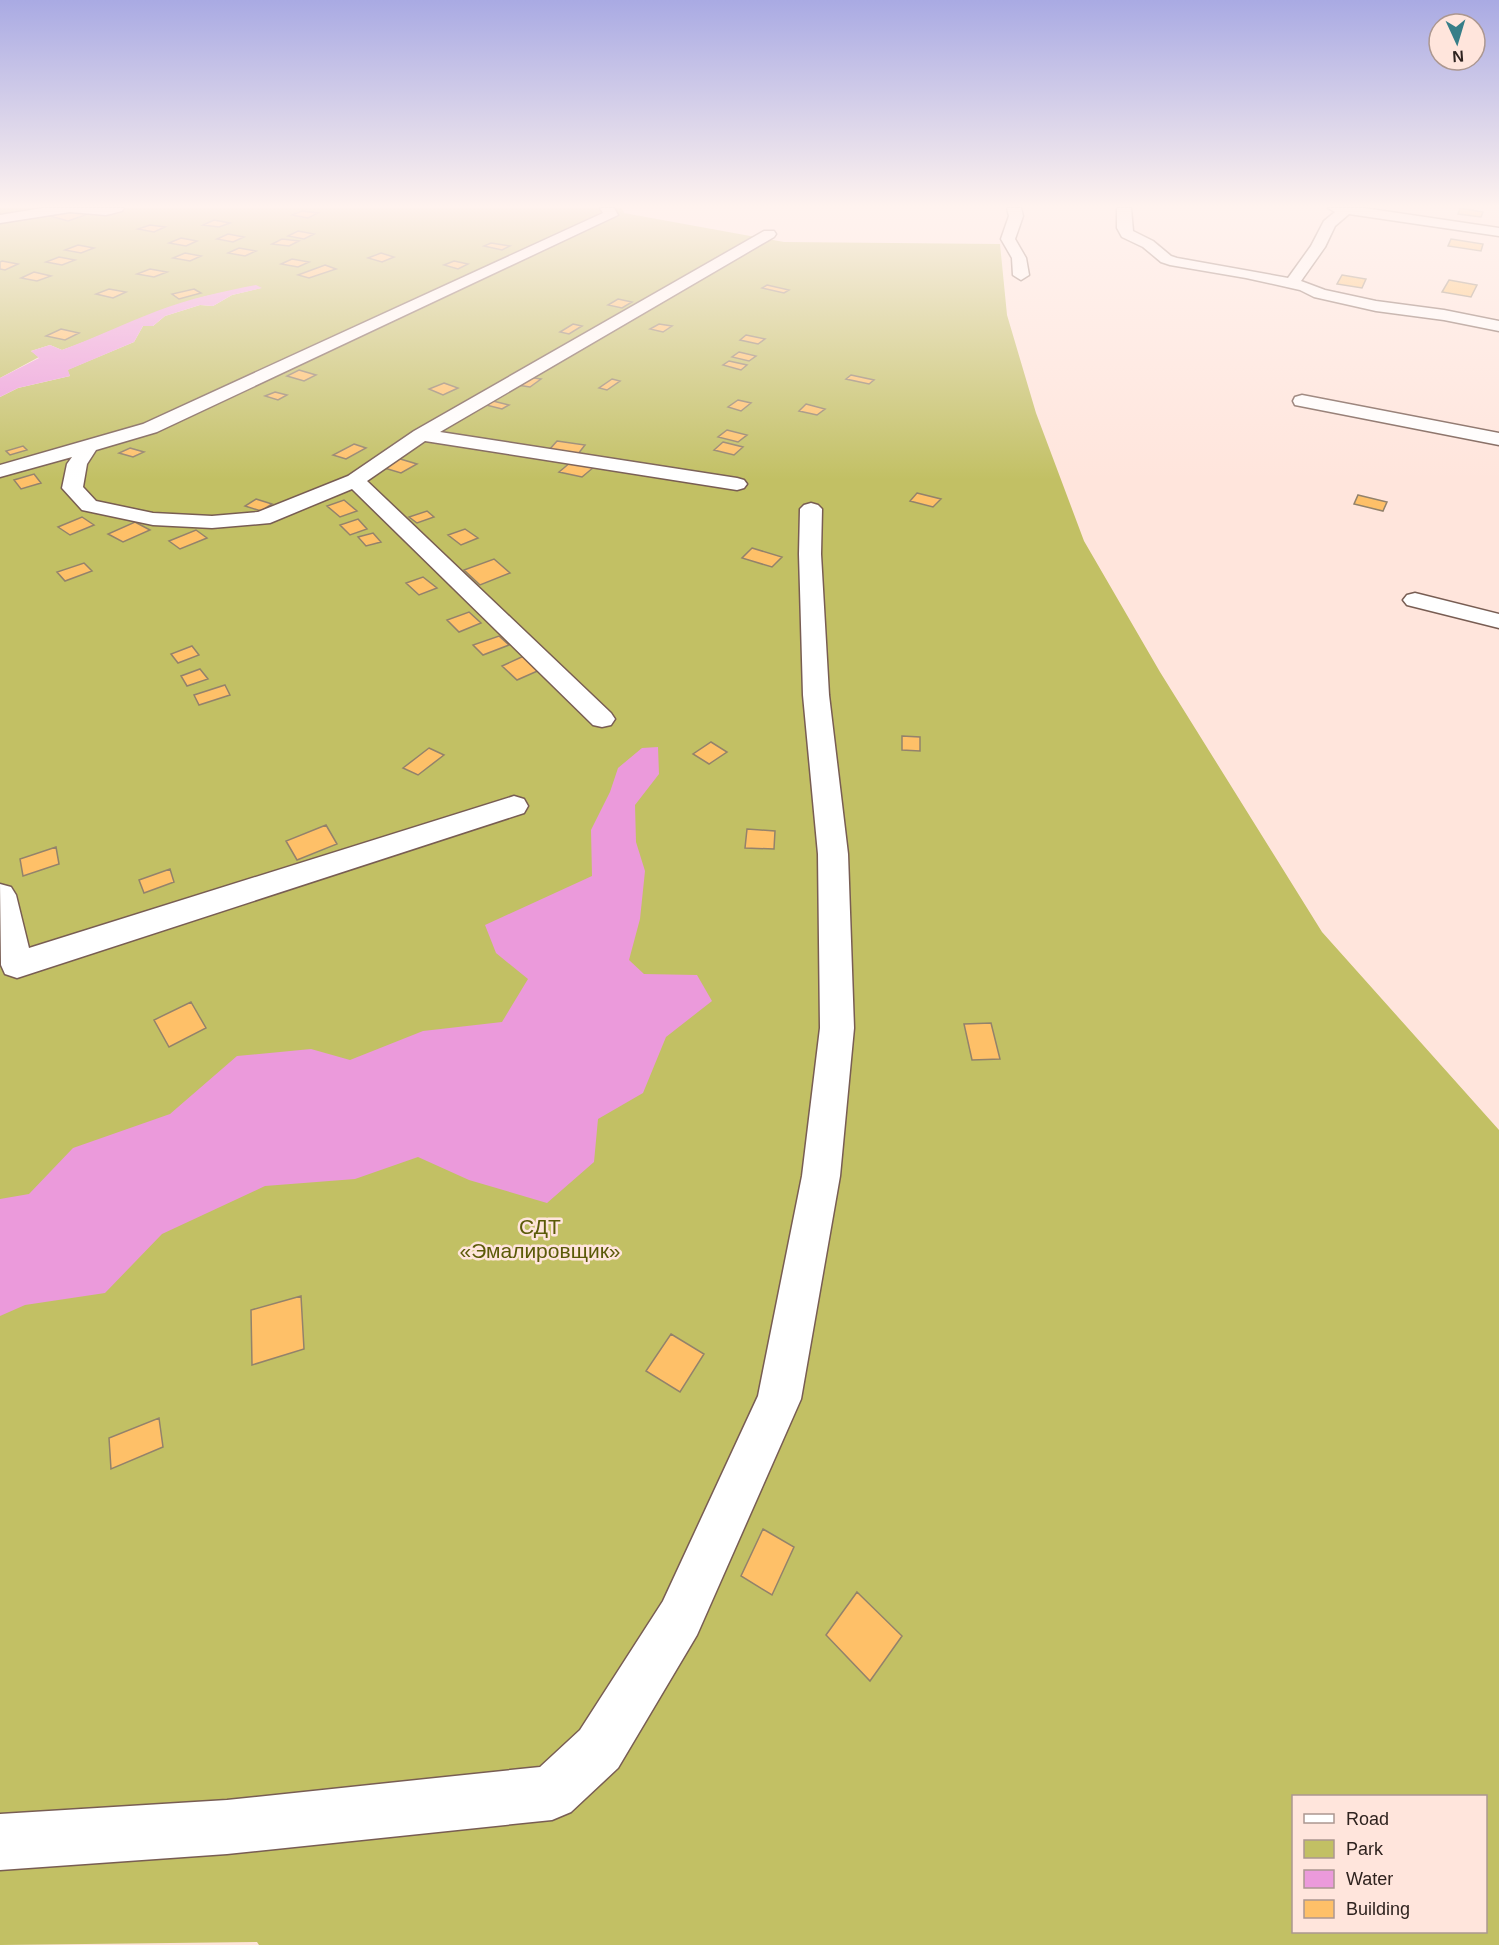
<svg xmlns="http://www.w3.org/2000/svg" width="1499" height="1945" font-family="Helvetica,sans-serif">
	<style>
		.green { fill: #c2c064; fill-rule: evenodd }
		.water { fill: #eb9adb }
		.building { fill: #fec068; stroke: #93826b; stroke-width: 1.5 }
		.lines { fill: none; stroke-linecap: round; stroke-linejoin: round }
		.minor-casing { stroke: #785d53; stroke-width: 3 }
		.minor { fill: #fff; fill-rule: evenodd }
		.labels { text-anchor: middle; stroke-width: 5; stroke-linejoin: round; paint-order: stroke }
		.near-park-label { font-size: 21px; fill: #5b5a08; stroke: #ffe5dc }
	</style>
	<rect width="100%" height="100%" fill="#ffe5dc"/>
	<path class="green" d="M 0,208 L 622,208 L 624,213 L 784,242 L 1000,244 L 1007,315 L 1036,413 L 1084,541 L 1160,672 L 1322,932 L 1499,1130 L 1499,1945 L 259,1945 L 257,1942 L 0,1945 L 0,397 L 18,388 L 70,376 L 67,370 L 134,342 L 143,326 L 153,326 L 165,316 L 200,305 L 213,306 L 232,295 L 261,288 C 195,289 124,328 62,350 L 50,345 L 31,351 L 39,357 L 0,378 ZM 1294,1796 L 1486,1796 L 1486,1932 L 1294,1932 Z"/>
	<path class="water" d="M 256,285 L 262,288 L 232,295 L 213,306 L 200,305 L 165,316 L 153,326 L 143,326 L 134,342 L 68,370 L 70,376 L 18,388 L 0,397 L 0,378 L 39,358 L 31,351 L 50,345 L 62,350 C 95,338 125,323 157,311 C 188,299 224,291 256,285 Z
		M 658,747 L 659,774 L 635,805 L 636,842 L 645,871 L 640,919 L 629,960 L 644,974 L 697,975 L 712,1001 L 666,1037 L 643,1093 L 598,1119 L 594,1162 L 547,1203 L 469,1180 L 418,1157 L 355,1179 L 265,1186 L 162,1234 L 105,1293 L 25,1305 L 0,1316 L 0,1199 L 29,1194 L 73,1148 L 170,1114 L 237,1056 L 311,1049 L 350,1060 L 423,1031 L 502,1022 L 528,979 L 496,953 L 485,925 L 592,876 L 591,830 L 610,792 L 618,768 L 642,748 Z"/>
	<path class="building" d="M 1460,208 L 1483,212 L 1481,217 L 1458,214 Z
		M 69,210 L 88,214 L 68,221 L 50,216 Z
		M 302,211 L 318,213 L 308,218 L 292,215 Z
		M 214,220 L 230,223 L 219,227 L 203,225 Z
		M 150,225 L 165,227 L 154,232 L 138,229 Z
		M 298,231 L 314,234 L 304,239 L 288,236 Z
		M 228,234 L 244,237 L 233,242 L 217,239 Z
		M 181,238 L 197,241 L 186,246 L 169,243 Z
		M 282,239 L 299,241 L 289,246 L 272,244 Z
		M 1451,239 L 1483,244 L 1481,251 L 1448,246 Z
		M 491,243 L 510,246 L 502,250 L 484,246 Z
		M 78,245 L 94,248 L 81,253 L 65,250 Z
		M 239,248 L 256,251 L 245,256 L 228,253 Z
		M 185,253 L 201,256 L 190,261 L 173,258 Z
		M 381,253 L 394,257 L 382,262 L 368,258 Z
		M 59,257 L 75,260 L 62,265 L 46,262 Z
		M 292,259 L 309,262 L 298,267 L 281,264 Z
		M 2,261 L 18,264 L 5,270 L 0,269 L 0,262 Z
		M 454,261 L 468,264 L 458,269 L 444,265 Z
		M 325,265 L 336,269 L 309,278 L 298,275 Z
		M 150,269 L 167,272 L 154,277 L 137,274 Z
		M 34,272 L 51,276 L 37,281 L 21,278 Z
		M 1342,275 L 1366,279 L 1362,288 L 1337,284 Z
		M 1449,280 L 1477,285 L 1471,297 L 1442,292 Z
		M 767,285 L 789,290 L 784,293 L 762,288 Z
		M 109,289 L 126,292 L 113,298 L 96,294 Z
		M 194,289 L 201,293 L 179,299 L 172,294 Z
		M 618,299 L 632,302 L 622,308 L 608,305 Z
		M 573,324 L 582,326 L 569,334 L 560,332 Z
		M 659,324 L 672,326 L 663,332 L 650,329 Z
		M 61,329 L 79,333 L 65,340 L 46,336 Z
		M 746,335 L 765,339 L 758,344 L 740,340 Z
		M 739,352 L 756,356 L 749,361 L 732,357 Z
		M 729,361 L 747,365 L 741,370 L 723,365 Z
		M 299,370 L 316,375 L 304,381 L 287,376 Z
		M 851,375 L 874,380 L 869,384 L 846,379 Z
		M 528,377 L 541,379 L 530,387 L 517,385 Z
		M 612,379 L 620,381 L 607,390 L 599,388 Z
		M 444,383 L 458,388 L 443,395 L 429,389 Z
		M 275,392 L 287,395 L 278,400 L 265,396 Z
		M 738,400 L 751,403 L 741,411 L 728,407 Z
		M 493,401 L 509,405 L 502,409 L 486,405 Z
		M 806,404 L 825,409 L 817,415 L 799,411 Z
		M 727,430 L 747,435 L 738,442 L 718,437 Z
		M 557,441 L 585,445 L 578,454 L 549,450 Z
		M 723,442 L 743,447 L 734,455 L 714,450 Z
		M 354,444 L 366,448 L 346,459 L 333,455 Z
		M 23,446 L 27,450 L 10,455 L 6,451 Z
		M 130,448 L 144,452 L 133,457 L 119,453 Z
		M 397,458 L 417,464 L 401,473 L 381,467 Z
		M 571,462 L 594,467 L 582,477 L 559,472 Z
		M 34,474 L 41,483 L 21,489 L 14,480 Z
		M 917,493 L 941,499 L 933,507 L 910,501 Z
		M 1358,495 L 1387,502 L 1383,511 L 1354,504 Z
		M 256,499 L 272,504 L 261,511 L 245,506 Z
		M 344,500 L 357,511 L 340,517 L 327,506 Z
		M 427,511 L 434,517 L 417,523 L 409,517 Z
		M 82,517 L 94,525 L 70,535 L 58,527 Z
		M 358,519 L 367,529 L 350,535 L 340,525 Z
		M 135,522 L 150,530 L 123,542 L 108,534 Z
		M 465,529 L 478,538 L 461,545 L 448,535 Z
		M 196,530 L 207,538 L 180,549 L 169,541 Z
		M 373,533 L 381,542 L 366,546 L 358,537 Z
		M 752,548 L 782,557 L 772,567 L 742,558 Z
		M 494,559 L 510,573 L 480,585 L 464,570 Z
		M 84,563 L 92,571 L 65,581 L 57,572 Z
		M 423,577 L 437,588 L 419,595 L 406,583 Z
		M 469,612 L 481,623 L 459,632 L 447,620 Z
		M 499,636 L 509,645 L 483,655 L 473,645 Z
		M 192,646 L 199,655 L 178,663 L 171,654 Z
		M 526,655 L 542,669 L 517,680 L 502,666 Z
		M 200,669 L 208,679 L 187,686 L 181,676 Z
		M 225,685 L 230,695 L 199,705 L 194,695 Z
		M 902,736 L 920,737 L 920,751 L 902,750 Z
		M 711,742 L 727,752 L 709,764 L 693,754 Z
		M 429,748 L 444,755 L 418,775 L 403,768 Z
		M 326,825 L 337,844 L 297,860 L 286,841 Z
		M 747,829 L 775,831 L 774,849 L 745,848 Z
		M 56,847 L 59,864 L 23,876 L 20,859 Z
		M 170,869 L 174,882 L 144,893 L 139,880 Z
		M 191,1002 L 206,1028 L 169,1047 L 154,1020 Z
		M 991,1023 L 1000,1059 L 972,1060 L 964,1024 Z
		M 301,1296 L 304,1349 L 252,1365 L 251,1310 Z
		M 671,1334 L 704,1354 L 680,1392 L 646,1371 Z
		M 159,1418 L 163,1447 L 111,1469 L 109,1438 Z
		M 763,1529 L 794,1547 L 772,1595 L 741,1576 Z
		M 857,1592 L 902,1636 L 870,1681 L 826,1635 Z"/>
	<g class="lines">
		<g class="minor-casing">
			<path id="minor" d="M 43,208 L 124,208 L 122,211 L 106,215 L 70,212 L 0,223 L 0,215 Z
				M 600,208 L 614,208 L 618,215 L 157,432 L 96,450 L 87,464 L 83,487 L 96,501 L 153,513 L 212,516 L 258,512 L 348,476 L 414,431 L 764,231 L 774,231 L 776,234 L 774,237 L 440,432 L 737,478 L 744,480 L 747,484 L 744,488 L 737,490 L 425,441 L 367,481 L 611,713 L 615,719 L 611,725 L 602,727 L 593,725 L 352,489 L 270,523 L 212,528 L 153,525 L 82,510 L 62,488 L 67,464 L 72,457 L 0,477 L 0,465 L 143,424 L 603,213 Z
				M 1007,208 L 1021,208 L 1023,216 L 1015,239 L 1026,258 L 1029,275 L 1021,280 L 1013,275 L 1012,258 L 1001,239 L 1009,216 Z
				M 1117,208 L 1131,208 L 1133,231 L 1153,241 L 1171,256 L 1177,258 L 1288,278 L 1311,246 L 1324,221 L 1335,212 L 1328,208 L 1364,208 L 1499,228 L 1499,236 L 1349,214 L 1335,226 L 1325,247 L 1301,281 L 1325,290 L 1376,301 L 1444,310 L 1499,321 L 1499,331 L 1444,320 L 1376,311 L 1314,297 L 1300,290 L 1246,278 L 1170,265 L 1161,262 L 1143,247 L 1122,237 L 1117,228 Z
				M 1302,395 L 1499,433 L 1499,445 L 1295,405 L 1293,401 L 1295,397 Z
				M 811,503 L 818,505 L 822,509 L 821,554 L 829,695 L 848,854 L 854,1028 L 840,1176 L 801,1399 L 697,1635 L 618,1768 L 571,1812 L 552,1820 L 227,1854 L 0,1870 L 0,1814 L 227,1800 L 540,1767 L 580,1730 L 663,1601 L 758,1396 L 802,1176 L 820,1028 L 818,854 L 803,695 L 799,554 L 800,509 L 804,505 Z
				M 1415,593 L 1499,614 L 1499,628 L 1407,605 L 1403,600 L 1407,595 Z
				M 514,796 L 524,799 L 528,806 L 524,813 L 17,978 L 5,974 L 1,965 L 0,884 L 11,887 L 16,895 L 29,948 Z"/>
		</g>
		<use href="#minor" class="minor"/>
	</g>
	<linearGradient id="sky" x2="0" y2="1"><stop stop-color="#a9aae3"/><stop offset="0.43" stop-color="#fff3ef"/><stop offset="1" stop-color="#fff3ef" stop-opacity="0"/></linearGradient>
	<rect width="1499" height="480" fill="url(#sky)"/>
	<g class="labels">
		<g class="near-park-label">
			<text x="540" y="1234">СДТ<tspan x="540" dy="24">«Эмалировщик»</tspan></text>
		</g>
	</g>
	<rect x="1292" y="1795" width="195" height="138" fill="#ffe5dc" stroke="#ac9790" stroke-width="1.5"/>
	<rect x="1304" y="1814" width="30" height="9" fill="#ffffff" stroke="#ac9790" stroke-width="1.5"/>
	<text x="1346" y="1825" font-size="18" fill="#2f231f">Road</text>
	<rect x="1304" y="1840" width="30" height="18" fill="#c2c064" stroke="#ac9790" stroke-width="1.5"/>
	<text x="1346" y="1855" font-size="18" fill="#2f231f">Park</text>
	<rect x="1304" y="1870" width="30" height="18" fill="#eb9adb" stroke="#ac9790" stroke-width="1.5"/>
	<text x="1346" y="1885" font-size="18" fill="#2f231f">Water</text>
	<rect x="1304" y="1900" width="30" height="18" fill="#fec068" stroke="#ac9790" stroke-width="1.5"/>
	<text x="1346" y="1915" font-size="18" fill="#2f231f">Building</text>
	<g transform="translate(1457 42) rotate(176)"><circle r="28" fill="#ffe5dc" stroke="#ac9790" stroke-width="1.5"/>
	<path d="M0-4.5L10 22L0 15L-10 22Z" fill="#377e88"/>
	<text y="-9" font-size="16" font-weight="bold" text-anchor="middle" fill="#2f231f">N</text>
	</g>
</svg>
